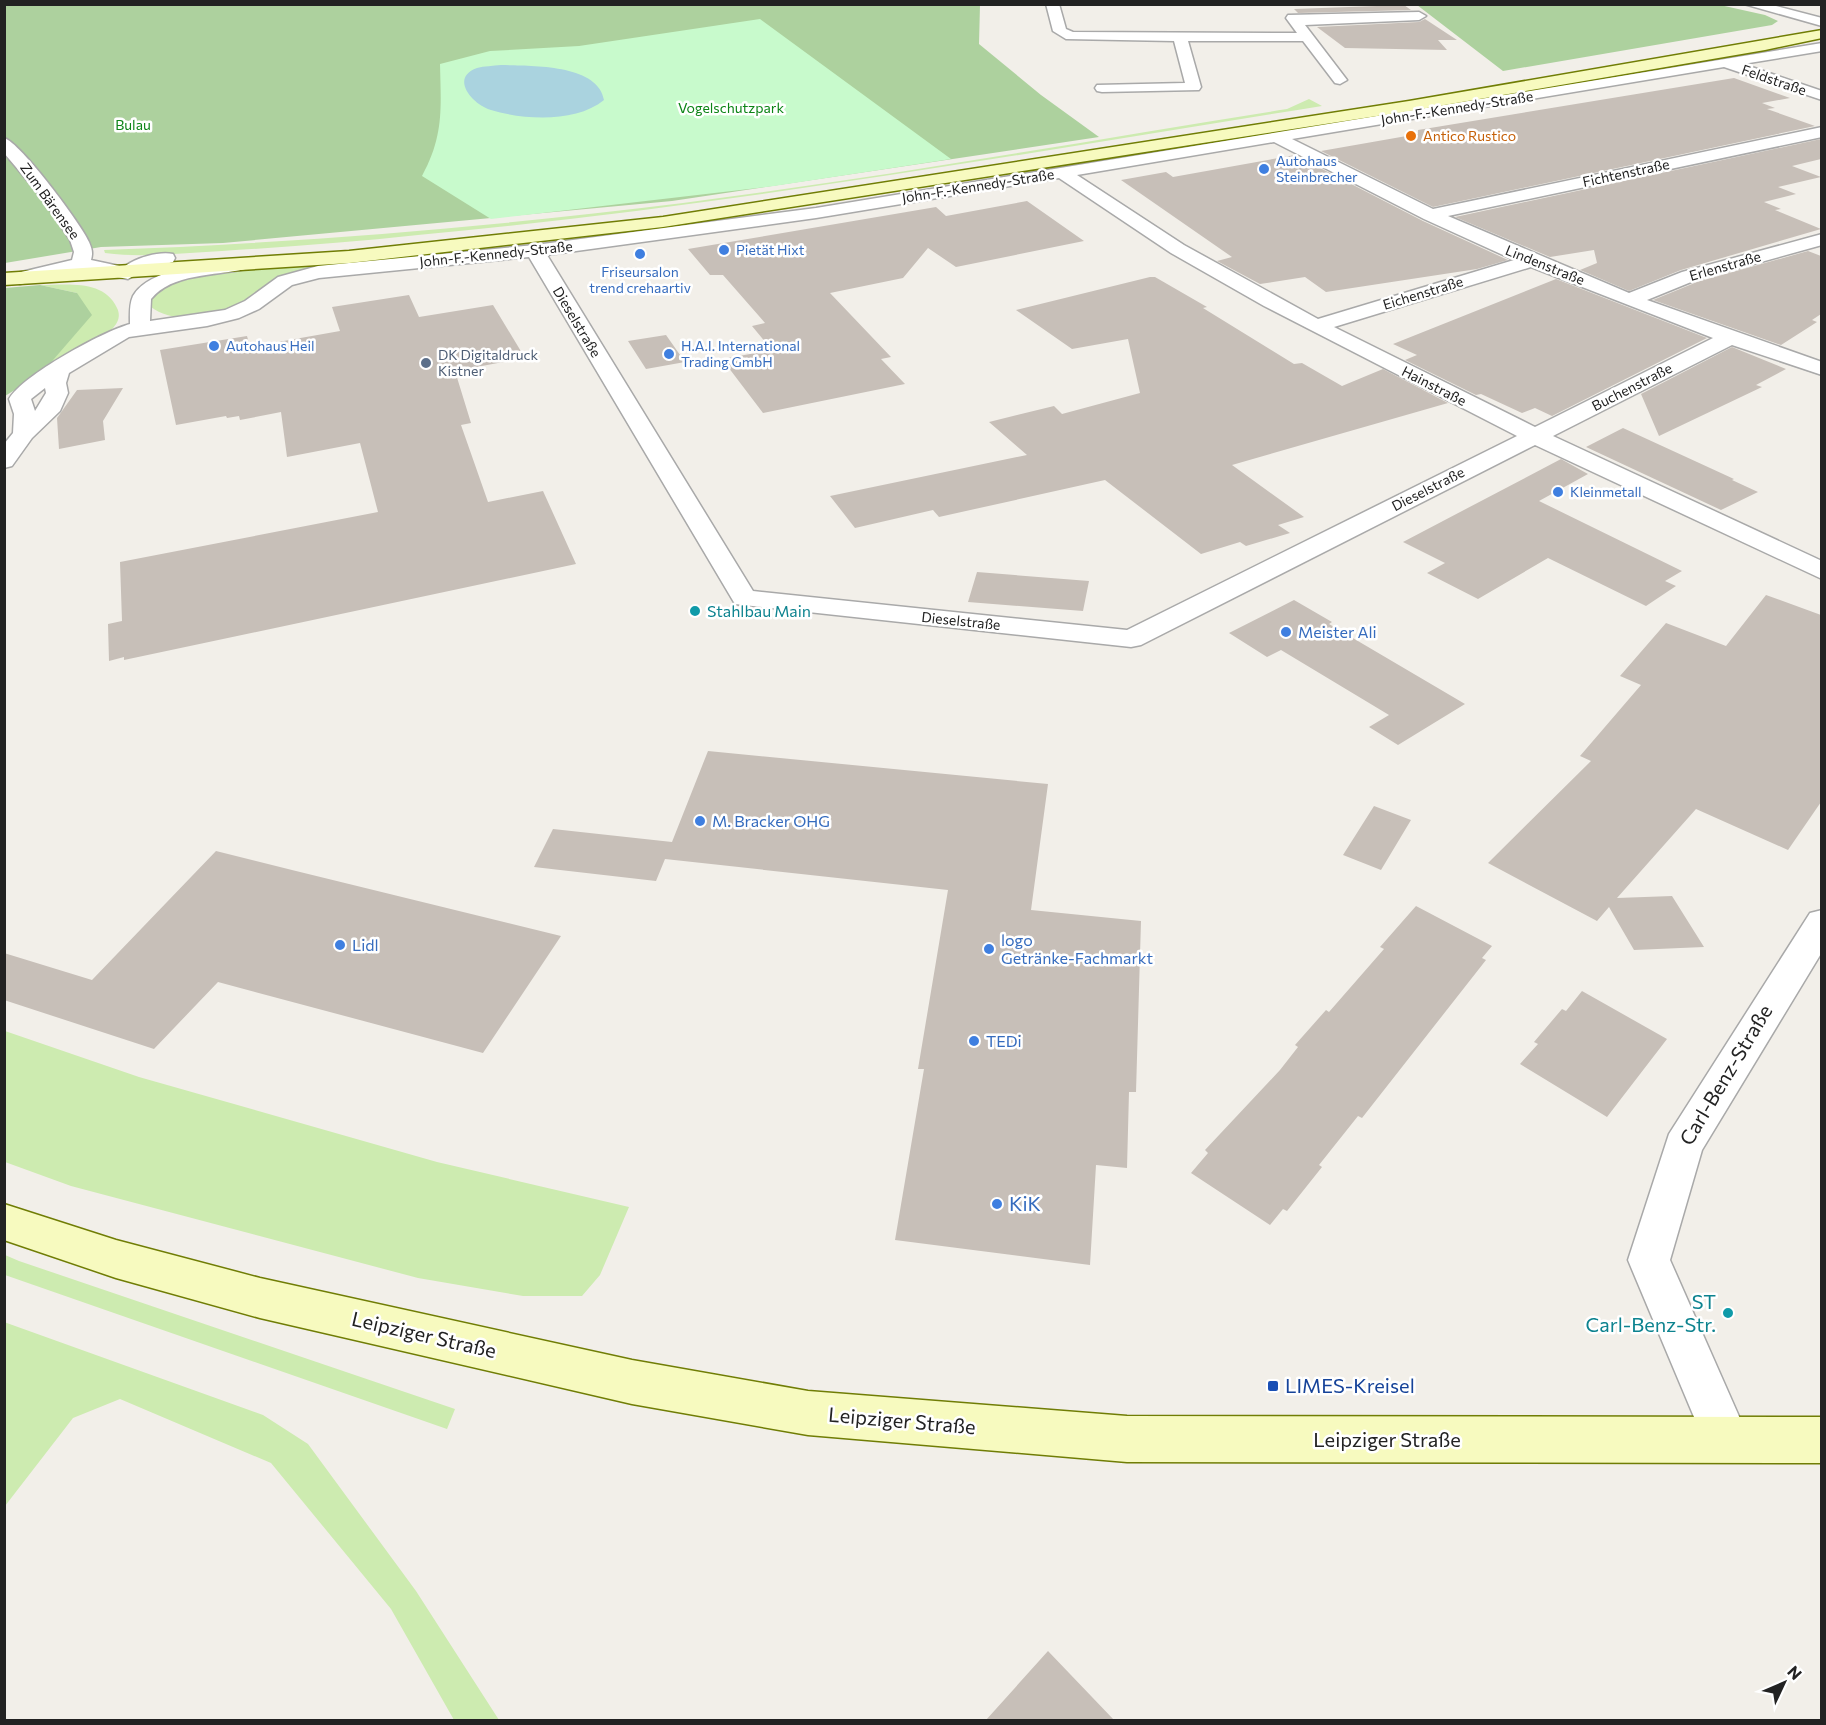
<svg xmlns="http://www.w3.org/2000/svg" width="1826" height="1725" font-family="Commissioner,sans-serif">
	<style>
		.grass { fill: #cdebb0 }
		.forest { fill: #add19e }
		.park { fill: #c8facc }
		.water { fill: #aad3df }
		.building { fill: #c7bfb8 }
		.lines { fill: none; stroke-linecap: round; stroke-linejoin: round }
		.street-casing { stroke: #a9a9a9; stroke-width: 3 }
		.secondary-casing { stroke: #707d05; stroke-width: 3 }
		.street { fill: #fff; fill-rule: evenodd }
		.secondary { fill: #f7fabf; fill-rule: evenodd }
		.food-dot { fill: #e8710a; stroke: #fff; stroke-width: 2 }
		.shop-dot { fill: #3f7fe0; stroke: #fff; stroke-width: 2 }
		.service-dot { fill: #5c6f8a; stroke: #fff; stroke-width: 2 }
		.culture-dot { fill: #0f9aa8; stroke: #fff; stroke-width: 2 }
		.transit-dot { fill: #1a4fb4; stroke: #fff; stroke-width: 2 }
		.labels { text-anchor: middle; stroke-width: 5; stroke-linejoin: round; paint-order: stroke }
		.far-street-label { font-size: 14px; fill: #222; stroke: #fff }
		.far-park-label { font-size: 14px; fill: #0c8416; stroke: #fff }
		.far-food-label { font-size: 14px; fill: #c56008; stroke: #fff; text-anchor: start }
		.far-shop-label { font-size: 14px; fill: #366cbe; stroke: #fff; text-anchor: start }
		.far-service-label { font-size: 14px; fill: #4e5e75; stroke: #fff; text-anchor: start }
		.culture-label { font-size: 16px; fill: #0d838f; stroke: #fff; text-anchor: start }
		.shop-label { font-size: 16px; fill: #366cbe; stroke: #fff; text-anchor: start }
		.near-street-label { font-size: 20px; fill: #222; stroke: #fff }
		.near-shop-label { font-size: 20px; fill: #366cbe; stroke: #fff; text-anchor: start }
		.near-culture-label { font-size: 20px; fill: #0d838f; stroke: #fff; text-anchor: end }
		.near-transit-label { font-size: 20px; fill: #164399; stroke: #fff; text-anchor: start }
	</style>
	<rect width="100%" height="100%" fill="#f2efe9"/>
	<path class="grass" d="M 1309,99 L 1322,106 C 1021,154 721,207 418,235 C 353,242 287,247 222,251 C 183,253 144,258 105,253 L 104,250 C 297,243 491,227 683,203 C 885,177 1086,141 1287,109 Z
		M 331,263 L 329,267 C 312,269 295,270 279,278 C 266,284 257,295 245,302 C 220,316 175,326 151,307 C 151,300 152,296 158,291 C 182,268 294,266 331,263 Z
		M 40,285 C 67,285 104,279 117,308 C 121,316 118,323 112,329 L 41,374 L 77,293 Z
		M 5,1031 L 139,1077 L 437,1162 L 629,1207 L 600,1275 L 582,1296 L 523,1296 L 418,1278 L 71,1186 L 5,1162 Z
		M 5,1255 L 19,1261 L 455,1409 L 447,1429 L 5,1275 Z
		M 4,1322 L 263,1415 L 308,1444 L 416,1591 L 499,1720 L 454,1720 L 391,1609 L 271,1463 L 120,1399 L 73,1418 L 5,1506 Z"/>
	<path class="forest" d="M 4,5 L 980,5 L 979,44 L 1041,95 L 1099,137 L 672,201 L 223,243 L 101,247 L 5,263 Z
		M 1720,5 L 1765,15 L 1778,21 L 1772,25 L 1503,71 L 1417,5 Z
		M 40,285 L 77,293 L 92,315 L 41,374 L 5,396 L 5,288 Z"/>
	<path class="park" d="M 760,19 L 951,159 L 774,186 L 491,219 L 422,176 C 444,136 441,108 440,64 L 490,51 L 579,46 Z"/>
	<path class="water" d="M 501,65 C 528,66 598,63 604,100 C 576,123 524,120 491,110 C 473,105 449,78 477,68 C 484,66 493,66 501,65 Z"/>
	<path class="building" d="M 1404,5 L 1411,10 L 1298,13 L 1294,9 Z
		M 1425,19 L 1457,40 L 1438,40 L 1447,50 L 1345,48 L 1317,27 L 1419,22 Z
		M 1734,78 L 1790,98 L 1762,103 L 1775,108 L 1767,109 L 1815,126 L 1433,207 L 1321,151 L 1418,134 L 1418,130 Z
		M 1821,139 L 1821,159 L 1792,166 L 1821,177 L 1778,187 L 1796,194 L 1764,202 L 1781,209 L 1775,210 L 1821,229 L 1681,270 L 1629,291 L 1580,270 L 1597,263 L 1594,250 L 1550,257 L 1455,217 Z
		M 1295,155 L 1423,221 L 1508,260 L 1477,269 L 1326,292 L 1305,277 L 1260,284 L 1217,261 L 1232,257 L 1121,180 L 1166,172 L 1173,177 Z
		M 1027,201 L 1084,241 L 956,267 L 928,248 L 903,278 L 830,293 L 891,357 L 881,359 L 905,384 L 763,413 L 722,359 L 772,350 L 752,326 L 765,323 L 723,275 L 710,275 L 688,249 L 936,207 L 946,216 Z
		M 1808,251 L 1821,256 L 1821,314 L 1812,320 L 1817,322 L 1781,345 L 1653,300 L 1697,282 Z
		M 1150,277 L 1155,277 L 1207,307 L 1203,308 L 1294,364 L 1302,363 L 1342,386 L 1383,369 L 1448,403 L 1232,465 L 1304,517 L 1278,525 L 1290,533 L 1246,546 L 1240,542 L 1201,554 L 1105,480 L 939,517 L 933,510 L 855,528 L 830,496 L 1027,455 L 989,422 L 1054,406 L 1062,414 L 1140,393 L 1128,339 L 1072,349 L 1016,310 Z
		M 1556,279 L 1707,338 L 1552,416 L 1535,408 L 1522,413 L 1481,394 L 1476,395 L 1405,360 L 1417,355 L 1393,344 Z
		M 409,295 L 419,317 L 493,305 L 525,358 L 455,371 L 471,423 L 461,425 L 488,502 L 543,491 L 576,564 L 124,660 L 124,657 L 109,661 L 108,624 L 122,621 L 120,562 L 378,512 L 360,443 L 287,457 L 281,412 L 240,420 L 239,416 L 227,418 L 226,416 L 176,425 L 160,350 L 247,336 L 250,347 L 340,331 L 332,307 Z
		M 666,335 L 685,362 L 646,369 L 628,341 Z
		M 1732,347 L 1786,369 L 1756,385 L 1762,387 L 1659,436 L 1641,394 Z
		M 123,388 L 103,421 L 105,440 L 59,449 L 57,418 L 77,390 Z
		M 1623,428 L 1734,479 L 1732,480 L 1758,492 L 1721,510 L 1586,447 Z
		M 1561,459 L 1588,474 L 1539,501 L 1682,571 L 1665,581 L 1676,586 L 1646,606 L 1548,558 L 1478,599 L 1427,573 L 1445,563 L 1403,542 Z
		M 977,572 L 1089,581 L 1083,611 L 968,602 Z
		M 1766,595 L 1821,615 L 1821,802 L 1788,850 L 1696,809 L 1617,898 L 1672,896 L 1704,947 L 1634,950 L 1609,907 L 1597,921 L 1488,863 L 1591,761 L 1580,756 L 1641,685 L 1620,676 L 1666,623 L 1726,646 Z
		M 1294,600 L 1332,622 L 1329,624 L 1465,704 L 1398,745 L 1369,727 L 1389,715 L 1281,650 L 1267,657 L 1229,633 Z
		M 708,751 L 1048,784 L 1031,910 L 1141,921 L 1136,1092 L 1129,1092 L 1127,1168 L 1096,1165 L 1090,1265 L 895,1240 L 924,1069 L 918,1069 L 948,890 L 665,859 L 656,881 L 534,867 L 553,829 L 672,842 Z
		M 1374,806 L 1411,820 L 1381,870 L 1343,855 Z
		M 216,851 L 296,871 L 561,936 L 483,1053 L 218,982 L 154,1049 L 4,1000 L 4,953 L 92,980 Z
		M 1416,906 L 1492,946 L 1482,958 L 1486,960 L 1362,1118 L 1358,1116 L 1319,1165 L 1322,1167 L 1287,1211 L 1283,1209 L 1270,1225 L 1191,1173 L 1208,1153 L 1205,1150 L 1280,1070 L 1298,1047 L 1295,1045 L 1326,1010 L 1329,1012 L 1384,949 L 1380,947 Z
		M 1582,991 L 1667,1039 L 1607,1117 L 1520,1064 L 1538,1044 L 1534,1042 L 1562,1009 L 1566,1011 Z
		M 1048,1651 L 1114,1720 L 986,1720 Z"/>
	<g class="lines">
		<g class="street-casing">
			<path id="street" d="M 1046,4 L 1059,4 L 1066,29 L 1073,32 L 1297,33 L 1286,18 L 1288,15 L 1419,12 L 1426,16 L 1419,20 L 1305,25 L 1347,80 L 1340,84 L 1335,83 L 1303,41 L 1188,41 L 1201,87 L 1199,90 L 1102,92 L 1097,91 L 1095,88 L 1097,85 L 1185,83 L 1174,41 L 1066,39 L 1053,31 Z
				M 1744,4 L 1768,4 L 1822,18 L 1822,26 Z
				M 1822,43 L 1822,51 L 1743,64 L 1822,91 L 1822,100 L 1724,67 L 1292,139 L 1433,209 L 1822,127 L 1822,137 L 1448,216 L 1629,293 L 1682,272 L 1822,234 L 1822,245 L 1696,280 L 1647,300 L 1822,362 L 1822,375 L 1732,345 L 1553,436 L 1822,561 L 1822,579 L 1535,445 L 1141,645 L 1131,647 L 735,604 L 529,257 L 319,278 L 292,285 L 259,309 L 239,318 L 207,326 L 129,337 L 69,373 L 66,383 L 68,393 L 60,411 L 32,438 L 12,466 L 4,468 L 4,444 L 13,433 L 14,414 L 9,399 C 23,375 102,332 130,324 C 130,315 129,305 133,296 C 149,268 209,264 238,259 L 247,265 L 245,269 C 215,276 172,273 151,299 L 150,321 L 225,310 L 245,301 L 278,277 L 318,266 L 535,245 L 816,208 ZM 1274,142 L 1424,219 L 1514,260 L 1318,319 L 1184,245 L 1077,175 ZM 1059,178 L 1171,253 L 1264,306 L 1517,436 L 1127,630 L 753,591 L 547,255 L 816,218 ZM 1531,267 L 1713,338 L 1535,427 L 1334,327 ZM 45,388 L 46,393 L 35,411 L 31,399 Z
				M 4,138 C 20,142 82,225 89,242 C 92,249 93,253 91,260 L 124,267 C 135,258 159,251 173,254 L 175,258 L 173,262 L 144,270 L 128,279 L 80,270 L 20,284 L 13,282 L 10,278 L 13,274 L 72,260 L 74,252 L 70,240 L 43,199 L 4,153 Z
				M 1822,910 L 1822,952 L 1702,1150 L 1670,1260 L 1749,1439 L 1742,1455 L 1726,1462 L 1710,1455 L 1628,1260 L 1669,1134 L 1810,913 Z"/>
		</g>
		<g class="secondary-casing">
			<path id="secondary" d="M 1822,30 L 1822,38 L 1765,50 L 1409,111 L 663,227 L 349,263 L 4,285 L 4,273 L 349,251 L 663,217 L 1409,101 Z
				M 4,1204 L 116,1240 L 260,1278 L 632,1360 L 808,1391 L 1127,1416 L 1822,1417 L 1822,1463 L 1127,1462 L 808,1435 L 632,1404 L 260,1318 L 116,1278 L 4,1240 Z"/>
		</g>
		<use href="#street" class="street"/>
		<use href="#secondary" class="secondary"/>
	</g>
	<circle class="food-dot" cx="1411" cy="136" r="6"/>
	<g class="shop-dot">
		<circle cx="1264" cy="169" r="6"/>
		<circle cx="724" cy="250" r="6"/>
		<circle cx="640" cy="254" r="6"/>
		<circle cx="214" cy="346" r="6"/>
		<circle cx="669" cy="354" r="6"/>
		<circle cx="1558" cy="492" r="6"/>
		<circle cx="1286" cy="632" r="6"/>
		<circle cx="700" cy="821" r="6"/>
		<circle cx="340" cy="945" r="6"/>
		<circle cx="989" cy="949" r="6"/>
		<circle cx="974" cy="1041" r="6"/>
		<circle cx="997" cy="1204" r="6"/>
	</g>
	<circle class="service-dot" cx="426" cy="363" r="6"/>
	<g class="culture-dot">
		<circle cx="695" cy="611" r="6"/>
		<circle cx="1728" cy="1313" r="6"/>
	</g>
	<rect class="transit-dot" x="1267" y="1380" width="12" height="12" rx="3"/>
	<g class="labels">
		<g class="far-street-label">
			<text transform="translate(1774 80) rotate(19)" y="5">Feldstraße</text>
			<text transform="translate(1457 108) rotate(-9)" y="5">John-F.-Kennedy-Straße</text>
			<text transform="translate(1626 173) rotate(-12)" y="5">Fichtenstraße</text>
			<text transform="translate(978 186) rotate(-9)" y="5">John-F.-Kennedy-Straße</text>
			<text transform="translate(50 201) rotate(54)" y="5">Zum Bärensee</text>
			<text transform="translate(496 254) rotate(-6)" y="5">John-F.-Kennedy-Straße</text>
			<text transform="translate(1545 265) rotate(22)" y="5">Lindenstraße</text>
			<text transform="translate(1725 266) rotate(-16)" y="5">Erlenstraße</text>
			<text transform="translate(1423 293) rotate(-17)" y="5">Eichenstraße</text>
			<text transform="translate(577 322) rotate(59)" y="5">Dieselstraße</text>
			<text transform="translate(1434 386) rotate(27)" y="5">Hainstraße</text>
			<text transform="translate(1632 387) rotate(-27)" y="5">Buchenstraße</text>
			<text transform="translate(1428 489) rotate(-27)" y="5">Dieselstraße</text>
			<text transform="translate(961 621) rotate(6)" y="5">Dieselstraße</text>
		</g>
		<g class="far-park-label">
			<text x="731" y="113">Vogelschutzpark</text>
			<text x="133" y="130">Bulau</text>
		</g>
		<g class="far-food-label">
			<text x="1423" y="141">Antico Rustico</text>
		</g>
		<g class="far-shop-label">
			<text x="1276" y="166">Autohaus<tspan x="1276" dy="16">Steinbrecher</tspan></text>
			<text x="736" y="255">Pietät Hixt</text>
			<text x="640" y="277" text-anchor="middle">Friseursalon<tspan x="640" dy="16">trend crehaartiv</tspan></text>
			<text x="226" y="351">Autohaus Heil</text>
			<text x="681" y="351">H.A.I. International<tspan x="681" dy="16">Trading GmbH</tspan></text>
			<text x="1570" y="497">Kleinmetall</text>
		</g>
		<g class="far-service-label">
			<text x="438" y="360">DK Digitaldruck<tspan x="438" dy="16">Kistner</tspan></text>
		</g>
		<g class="culture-label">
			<text x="707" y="617">Stahlbau Main</text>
		</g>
		<g class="shop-label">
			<text x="1298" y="638">Meister Ali</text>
			<text x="712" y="827">M. Bracker OHG</text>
			<text x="1001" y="946">logo<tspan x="1001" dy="18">Getränke-Fachmarkt</tspan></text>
			<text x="352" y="951">Lidl</text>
			<text x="986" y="1047">TEDi</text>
		</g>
		<g class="near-street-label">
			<text transform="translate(1726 1075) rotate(-59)" y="7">Carl-Benz-Straße</text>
			<text transform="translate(424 1335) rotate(13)" y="7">Leipziger Straße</text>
			<text transform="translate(902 1421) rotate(5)" y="7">Leipziger Straße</text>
			<text x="1387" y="1447">Leipziger Straße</text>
		</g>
		<g class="near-shop-label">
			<text x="1009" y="1211">KiK</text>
		</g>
		<g class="near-culture-label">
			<text x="1716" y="1309">ST<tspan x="1716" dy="23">Carl-Benz-Str.</tspan></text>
		</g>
		<g class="near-transit-label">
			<text x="1285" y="1393">LIMES-Kreisel</text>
		</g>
	</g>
	<rect width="1826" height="1725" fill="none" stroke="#222222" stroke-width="12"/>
	<g transform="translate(1784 1683) rotate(46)" stroke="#ffffff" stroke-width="4.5" paint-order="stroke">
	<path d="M0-4.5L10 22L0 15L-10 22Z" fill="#222222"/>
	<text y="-9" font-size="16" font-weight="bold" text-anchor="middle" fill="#222222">N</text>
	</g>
</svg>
